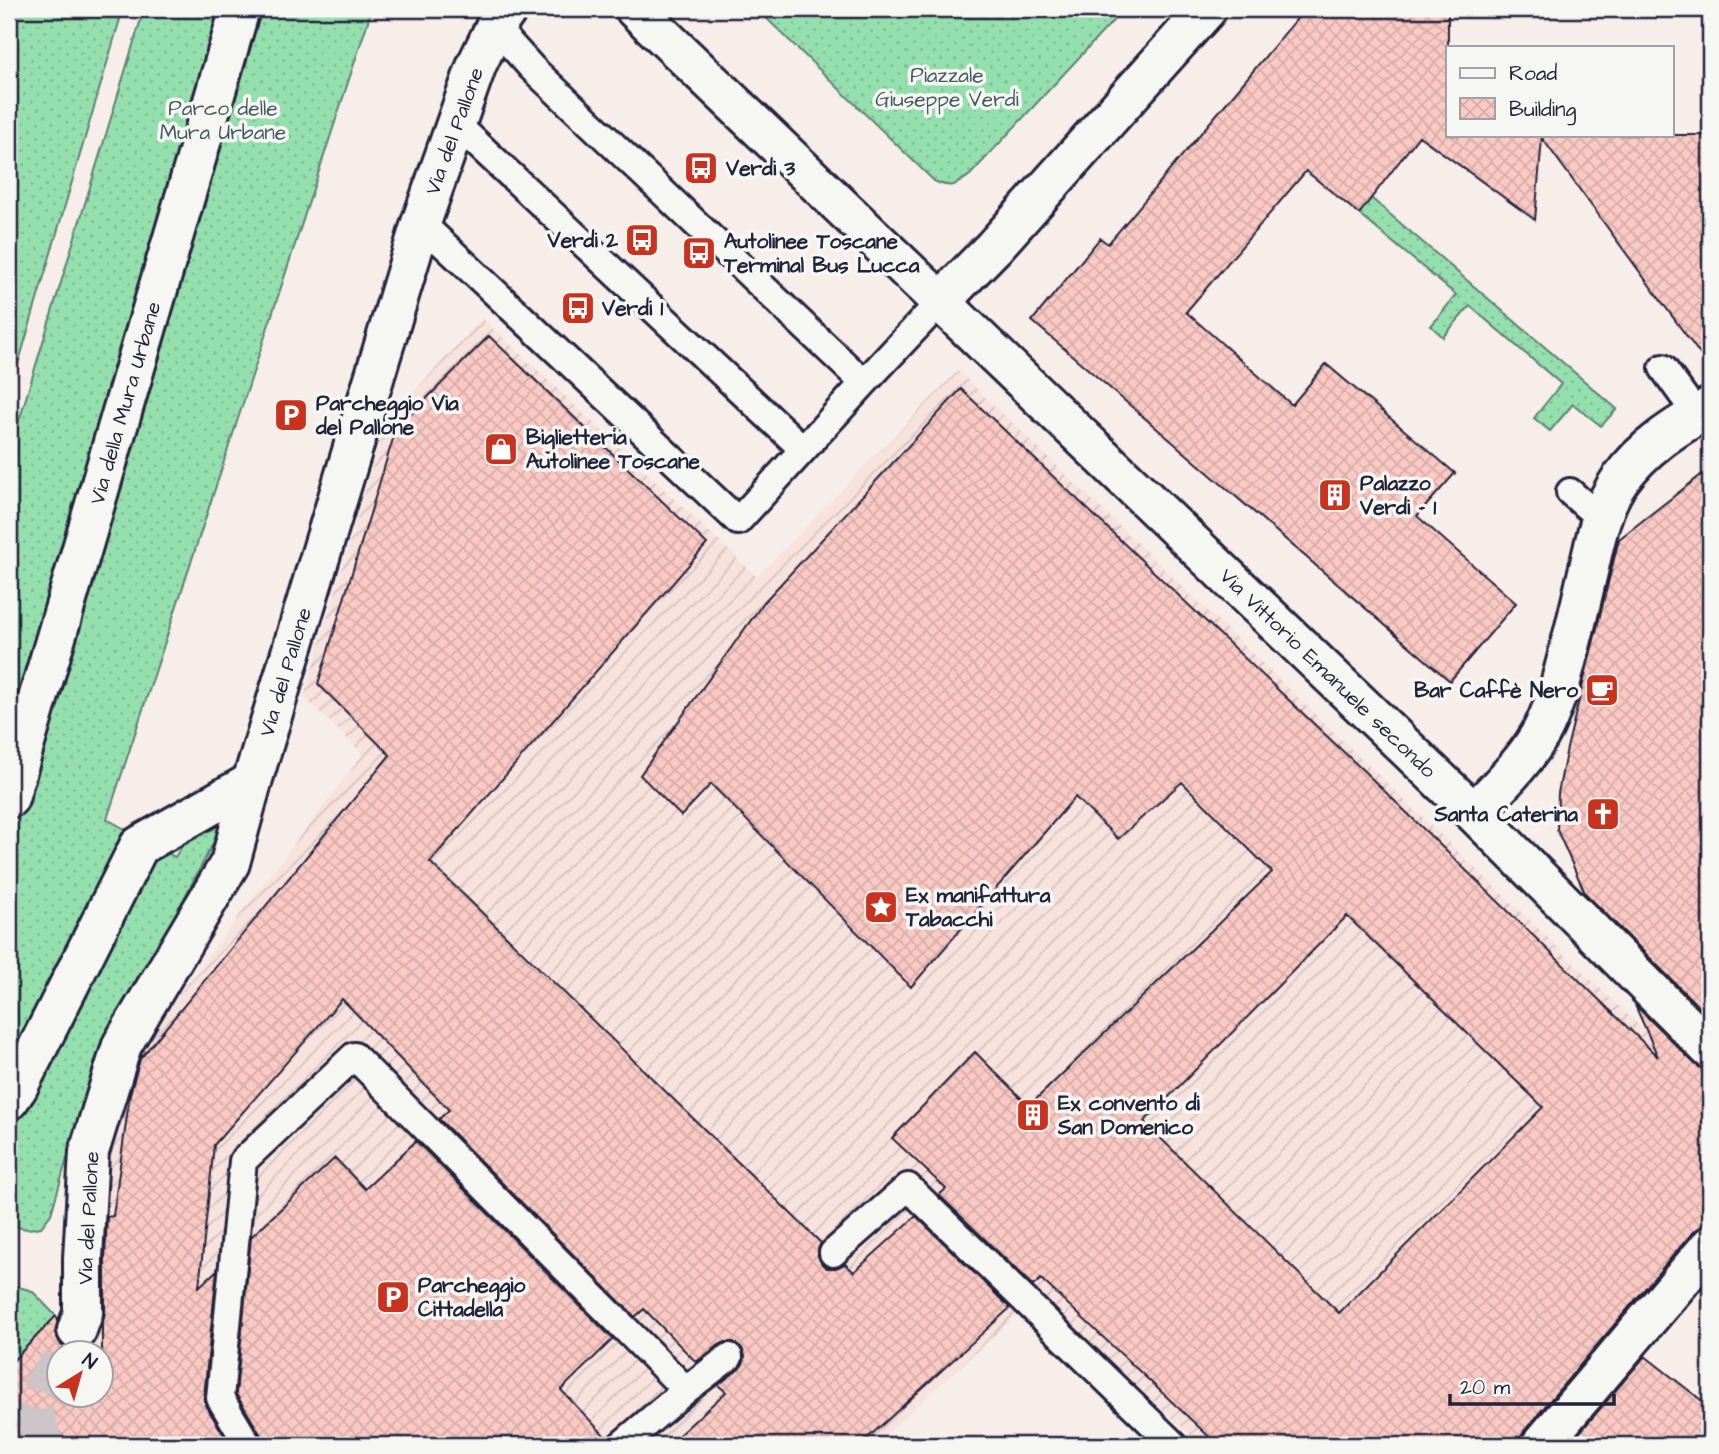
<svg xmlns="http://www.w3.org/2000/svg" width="1719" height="1454" font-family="'Architects Daughter',sans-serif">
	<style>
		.industrial { fill: url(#industrial-furrows) }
		.grass { fill: url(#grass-dots); stroke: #5c8074; stroke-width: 2 }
		.building { fill: url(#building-cross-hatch); stroke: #22223b; stroke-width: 2; fill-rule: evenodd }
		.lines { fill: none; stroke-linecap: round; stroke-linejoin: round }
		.minor-tunnel { stroke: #ccc4c6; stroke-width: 38; stroke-dasharray: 38 19; stroke-linecap: butt }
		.service-casing { stroke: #22223b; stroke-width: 32 }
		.pedestrian-casing { stroke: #22223b; stroke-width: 44 }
		.minor-casing { stroke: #22223b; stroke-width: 44 }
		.service { stroke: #f6f6f2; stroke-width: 26 }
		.pedestrian { stroke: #f6f6f2; stroke-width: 38 }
		.minor { stroke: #f6f6f2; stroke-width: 38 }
		.labels { text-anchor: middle; stroke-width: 7; stroke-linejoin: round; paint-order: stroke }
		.park-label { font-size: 21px; fill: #445b5e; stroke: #f6f6f2 }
		.street-label { font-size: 21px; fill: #22223b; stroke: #f6f6f2 }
		.poi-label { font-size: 21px; font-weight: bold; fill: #22223b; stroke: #f6f6f2; text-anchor: start }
	</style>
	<defs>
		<pattern id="industrial-furrows" width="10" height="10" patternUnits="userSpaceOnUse" patternTransform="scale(1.75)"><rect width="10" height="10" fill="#f8e2de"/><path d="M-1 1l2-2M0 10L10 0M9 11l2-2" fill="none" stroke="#d4c2bf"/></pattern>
		<pattern id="grass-dots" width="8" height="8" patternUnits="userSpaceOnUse" patternTransform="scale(1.75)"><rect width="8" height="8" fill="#95dfae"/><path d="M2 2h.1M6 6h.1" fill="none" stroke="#80bf97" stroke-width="1.8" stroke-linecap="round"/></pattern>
		<pattern id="building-cross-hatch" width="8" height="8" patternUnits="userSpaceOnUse" patternTransform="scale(1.75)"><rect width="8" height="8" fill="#fac9c4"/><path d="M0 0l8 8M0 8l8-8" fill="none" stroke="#d6aca9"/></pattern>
	</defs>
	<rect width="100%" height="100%" fill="#f7ede9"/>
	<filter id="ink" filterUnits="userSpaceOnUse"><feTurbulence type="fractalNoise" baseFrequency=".0143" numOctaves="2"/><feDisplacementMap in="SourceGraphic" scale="14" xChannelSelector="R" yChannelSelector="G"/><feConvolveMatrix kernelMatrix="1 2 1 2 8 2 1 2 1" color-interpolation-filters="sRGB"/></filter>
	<g filter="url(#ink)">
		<path class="industrial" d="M 482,318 L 757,577 L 958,371 L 1710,1094 L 1710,1231 L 1521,1445 L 1201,1445 L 1039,1294 L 874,1445 L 54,1445 L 49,1437 L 60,1394 L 102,1394 L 102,1352 L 67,1352 L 128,1061 L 363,754 L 304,697 L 385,424 Z"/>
		<path class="grass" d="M 9,9 L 123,9 L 9,395 Z
			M 144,9 L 372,9 L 107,819 L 175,857 L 196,824 L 226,819 L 132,997 L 96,1059 L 51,1214 L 41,1227 C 29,1230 21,1229 9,1224 L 9,454 Z
			M 757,9 L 1124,9 L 970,175 C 955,186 952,189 934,181 Z
			M 1371,198 L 1617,409 L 1601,426 L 1573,404 L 1550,431 L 1534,418 L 1561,384 L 1470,306 L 1443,337 L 1431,326 L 1456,295 L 1359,214 Z
			M 9,1284 L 32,1291 L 56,1316 L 9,1364 Z"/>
		<path class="building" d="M 1305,9 L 1448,9 L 1448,135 L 1710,135 L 1710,368 L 1542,138 L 1535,220 L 1419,136 L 1359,214 L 1306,171 L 1186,312 L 1292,405 L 1326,364 L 1455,473 L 1417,516 L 1516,603 L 1450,681 L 1032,321 L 1100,238 L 1108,244 Z
			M 489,336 L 707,544 L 430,862 L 821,1243 L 818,1249 L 818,1255 L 822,1264 L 827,1268 L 835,1268 L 845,1264 L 854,1272 L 916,1216 L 1010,1308 L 860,1445 L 668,1445 L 726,1392 L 718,1385 L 739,1369 L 743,1364 L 745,1356 L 742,1348 L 734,1342 L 726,1342 L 719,1345 L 696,1362 L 644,1309 L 635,1317 L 439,1119 L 449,1110 L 342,999 L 214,1145 L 199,1287 L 217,1270 L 204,1396 L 206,1406 L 230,1445 L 9,1445 L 9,1365 L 56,1316 L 58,1319 L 55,1333 L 61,1345 L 70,1351 L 80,1352 L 84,1350 L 86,1353 L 60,1353 L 60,1395 L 102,1395 L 102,1326 L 105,1313 L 105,1259 L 107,1217 L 113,1216 L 130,1094 L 140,1059 L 390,755 L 318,684 L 396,429 Z
			M 961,389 L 1369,776 L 1658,1057 L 1635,1005 L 1695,1064 L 1704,1070 L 1710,1070 L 1710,1224 L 1702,1226 L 1693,1232 L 1524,1431 L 1520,1440 L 1520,1445 L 1218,1445 L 1041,1279 L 1033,1286 L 939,1195 L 946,1189 L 892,1138 L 975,1052 L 1029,1106 L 1272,872 L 1182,782 L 1118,839 L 1075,797 L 911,987 L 711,784 L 681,816 L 640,775 L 764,602 ZM 1347,916 L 1543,1107 L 1339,1313 L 1144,1122 Z
			M 1710,468 L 1710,1018 L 1585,893 L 1557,830 L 1558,793 L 1567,748 L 1619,539 Z
			M 416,1141 L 613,1339 L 561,1390 L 607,1438 L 606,1445 L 264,1445 L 262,1437 L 236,1394 L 251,1237 L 335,1158 L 365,1189 Z
			M 1645,1356 L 1710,1407 L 1710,1445 L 1569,1445 Z"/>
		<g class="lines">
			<path class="minor-tunnel" d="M 45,1445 L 34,1412 L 42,1386 L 60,1362"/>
			<g class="service-casing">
				<path id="service" d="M 495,27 L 532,68 L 864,383
					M 455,123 L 803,449
					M 421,223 L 738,521 L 864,383 L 940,302
					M 1663,368 L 1697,415
					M 1570,492 L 1601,519
					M 833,1253 L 908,1187 L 1174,1445
					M 248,1445 L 220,1398 L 243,1161 L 354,1056 L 686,1390
					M 621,1445 L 686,1390 L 729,1357"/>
			</g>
			<g class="pedestrian-casing">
				<path id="pedestrian" d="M 9,798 L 240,9
					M 9,1100 L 18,1087 L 139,846 L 252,782"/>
			</g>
			<g class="minor-casing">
				<path id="minor" d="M 635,9 L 1474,813 L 1710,1049
					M 940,302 L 994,247 L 1207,9
					M 1474,813 C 1496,789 1522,765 1539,736 C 1549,720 1554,702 1560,685 C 1570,648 1579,612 1587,576 C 1595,543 1600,508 1620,480 C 1643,447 1676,427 1710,407
					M 77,1330 L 83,1313 L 83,1258 L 89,1152 L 122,1045 L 230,863 L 252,782 L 421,223 L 477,64 L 495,27 L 508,9
					M 1541,1445 L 1710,1246"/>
			</g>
			<use href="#service" class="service"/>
			<use href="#pedestrian" class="pedestrian"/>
			<use href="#minor" class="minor"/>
		</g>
	</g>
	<defs>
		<g id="bus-square" transform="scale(1.75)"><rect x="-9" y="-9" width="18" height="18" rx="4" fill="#c8321e" stroke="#f6f6f2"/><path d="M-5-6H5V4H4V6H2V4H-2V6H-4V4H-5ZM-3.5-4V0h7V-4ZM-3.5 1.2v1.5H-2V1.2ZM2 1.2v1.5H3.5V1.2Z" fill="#fff"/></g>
		<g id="parking-square" transform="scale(1.75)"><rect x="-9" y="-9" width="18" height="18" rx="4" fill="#c8321e" stroke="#f6f6f2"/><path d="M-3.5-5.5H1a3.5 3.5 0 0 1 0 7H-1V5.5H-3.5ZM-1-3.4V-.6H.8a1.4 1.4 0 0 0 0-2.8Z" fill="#fff"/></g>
		<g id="shop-square" transform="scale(1.75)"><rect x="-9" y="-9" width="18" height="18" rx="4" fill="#c8321e" stroke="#f6f6f2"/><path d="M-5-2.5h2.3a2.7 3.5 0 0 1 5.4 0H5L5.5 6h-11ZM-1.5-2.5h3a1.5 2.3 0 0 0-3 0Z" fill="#fff"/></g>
		<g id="building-square" transform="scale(1.75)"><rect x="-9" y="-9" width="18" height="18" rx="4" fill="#c8321e" stroke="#f6f6f2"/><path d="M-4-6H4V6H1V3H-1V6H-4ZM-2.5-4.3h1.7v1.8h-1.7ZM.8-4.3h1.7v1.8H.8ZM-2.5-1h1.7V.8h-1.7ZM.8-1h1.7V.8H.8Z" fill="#fff"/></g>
		<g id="cafe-square" transform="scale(1.75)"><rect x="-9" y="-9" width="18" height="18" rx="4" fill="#c8321e" stroke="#f6f6f2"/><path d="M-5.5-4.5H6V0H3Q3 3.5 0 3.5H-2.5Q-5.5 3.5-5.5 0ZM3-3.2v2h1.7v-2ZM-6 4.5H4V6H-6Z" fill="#fff"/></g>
		<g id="church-square" transform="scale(1.75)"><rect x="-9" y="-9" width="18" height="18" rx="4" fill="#c8321e" stroke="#f6f6f2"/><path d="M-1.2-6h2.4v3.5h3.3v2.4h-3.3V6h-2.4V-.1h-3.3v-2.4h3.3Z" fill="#fff"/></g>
		<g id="sight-square" transform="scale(1.75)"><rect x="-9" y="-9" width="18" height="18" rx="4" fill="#c8321e" stroke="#f6f6f2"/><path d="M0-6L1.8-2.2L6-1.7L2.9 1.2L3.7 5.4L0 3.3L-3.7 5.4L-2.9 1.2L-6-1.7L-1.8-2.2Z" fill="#fff"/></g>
	</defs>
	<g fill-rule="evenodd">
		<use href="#bus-square" x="701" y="168"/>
		<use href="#bus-square" x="642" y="240"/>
		<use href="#bus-square" x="699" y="253"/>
		<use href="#bus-square" x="578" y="308"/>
		<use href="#parking-square" x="291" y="415"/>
		<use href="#shop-square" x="501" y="449"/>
		<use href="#building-square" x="1335" y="495"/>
		<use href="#cafe-square" x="1602" y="690"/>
		<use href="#church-square" x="1603" y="814"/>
		<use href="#sight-square" x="881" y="907"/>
		<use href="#building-square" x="1033" y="1115"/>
		<use href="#parking-square" x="393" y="1297"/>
	</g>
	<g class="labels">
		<g class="park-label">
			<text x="947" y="82">Piazzale<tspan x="947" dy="24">Giuseppe Verdi</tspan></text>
			<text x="223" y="115">Parco delle<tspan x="223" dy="24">Mura Urbane</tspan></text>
		</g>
		<g class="street-label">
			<text transform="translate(454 131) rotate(-70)" y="7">Via del Pallone</text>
			<text transform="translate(125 403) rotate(-74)" y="7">Via della Mura Urbane</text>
			<text transform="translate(285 672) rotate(-73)" y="7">Via del Pallone</text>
			<text transform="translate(1328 673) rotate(44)" y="7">Via Vittorio Emanuele secondo</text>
			<text transform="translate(88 1218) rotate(-87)" y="7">Via del Pallone</text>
		</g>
		<g class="poi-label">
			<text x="726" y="175">Verdi 3</text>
			<text x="618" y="247" text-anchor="end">Verdi 2</text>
			<text x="724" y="248">Autolinee Toscane<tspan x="724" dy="24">Terminal Bus Lucca</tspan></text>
			<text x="602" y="315">Verdi 1</text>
			<text x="316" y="410">Parcheggio Via<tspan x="316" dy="24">del Pallone</tspan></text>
			<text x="526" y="444">Biglietteria<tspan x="526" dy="24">Autolinee Toscane</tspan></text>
			<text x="1360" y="490">Palazzo<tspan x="1360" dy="24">Verdi - 1</tspan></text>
			<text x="1578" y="697" text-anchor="end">Bar Caffè Nero</text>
			<text x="1578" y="821" text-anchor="end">Santa Caterina</text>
			<text x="906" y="902">Ex manifattura<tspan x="906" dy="24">Tabacchi</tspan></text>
			<text x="1058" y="1110">Ex convento di<tspan x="1058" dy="24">San Domenico</tspan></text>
			<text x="418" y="1292">Parcheggio<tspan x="418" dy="24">Cittadella</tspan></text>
		</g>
	</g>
	<rect width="1719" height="1454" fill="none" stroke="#f6f6f2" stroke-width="35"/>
	<rect x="18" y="18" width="1684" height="1419" fill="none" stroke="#22223b" stroke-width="2.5" filter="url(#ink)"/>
	<rect x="1446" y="46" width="228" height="91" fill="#f6f6f2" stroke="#a1a1a9" stroke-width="2"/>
	<rect x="1460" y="68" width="35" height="10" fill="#f6f6f2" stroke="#a1a1a9" stroke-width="2"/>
	<text x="1509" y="80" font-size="21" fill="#22223b">Road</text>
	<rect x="1460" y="98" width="35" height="21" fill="url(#building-cross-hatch)" stroke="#a1a1a9" stroke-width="2"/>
	<text x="1509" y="116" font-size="21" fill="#22223b">Building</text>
	<g transform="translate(80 1374) rotate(37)"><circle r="33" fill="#f6f6f2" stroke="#a1a1a9" stroke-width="2"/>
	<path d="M0-5L12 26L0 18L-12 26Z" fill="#c8321e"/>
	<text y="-10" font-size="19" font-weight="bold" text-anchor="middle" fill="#22223b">N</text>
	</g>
	<path d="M1450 1394v10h164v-10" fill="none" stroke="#22223b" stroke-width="3.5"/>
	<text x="1460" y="1394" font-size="21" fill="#22223b" stroke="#f6f6f2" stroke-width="5" paint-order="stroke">20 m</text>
</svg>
